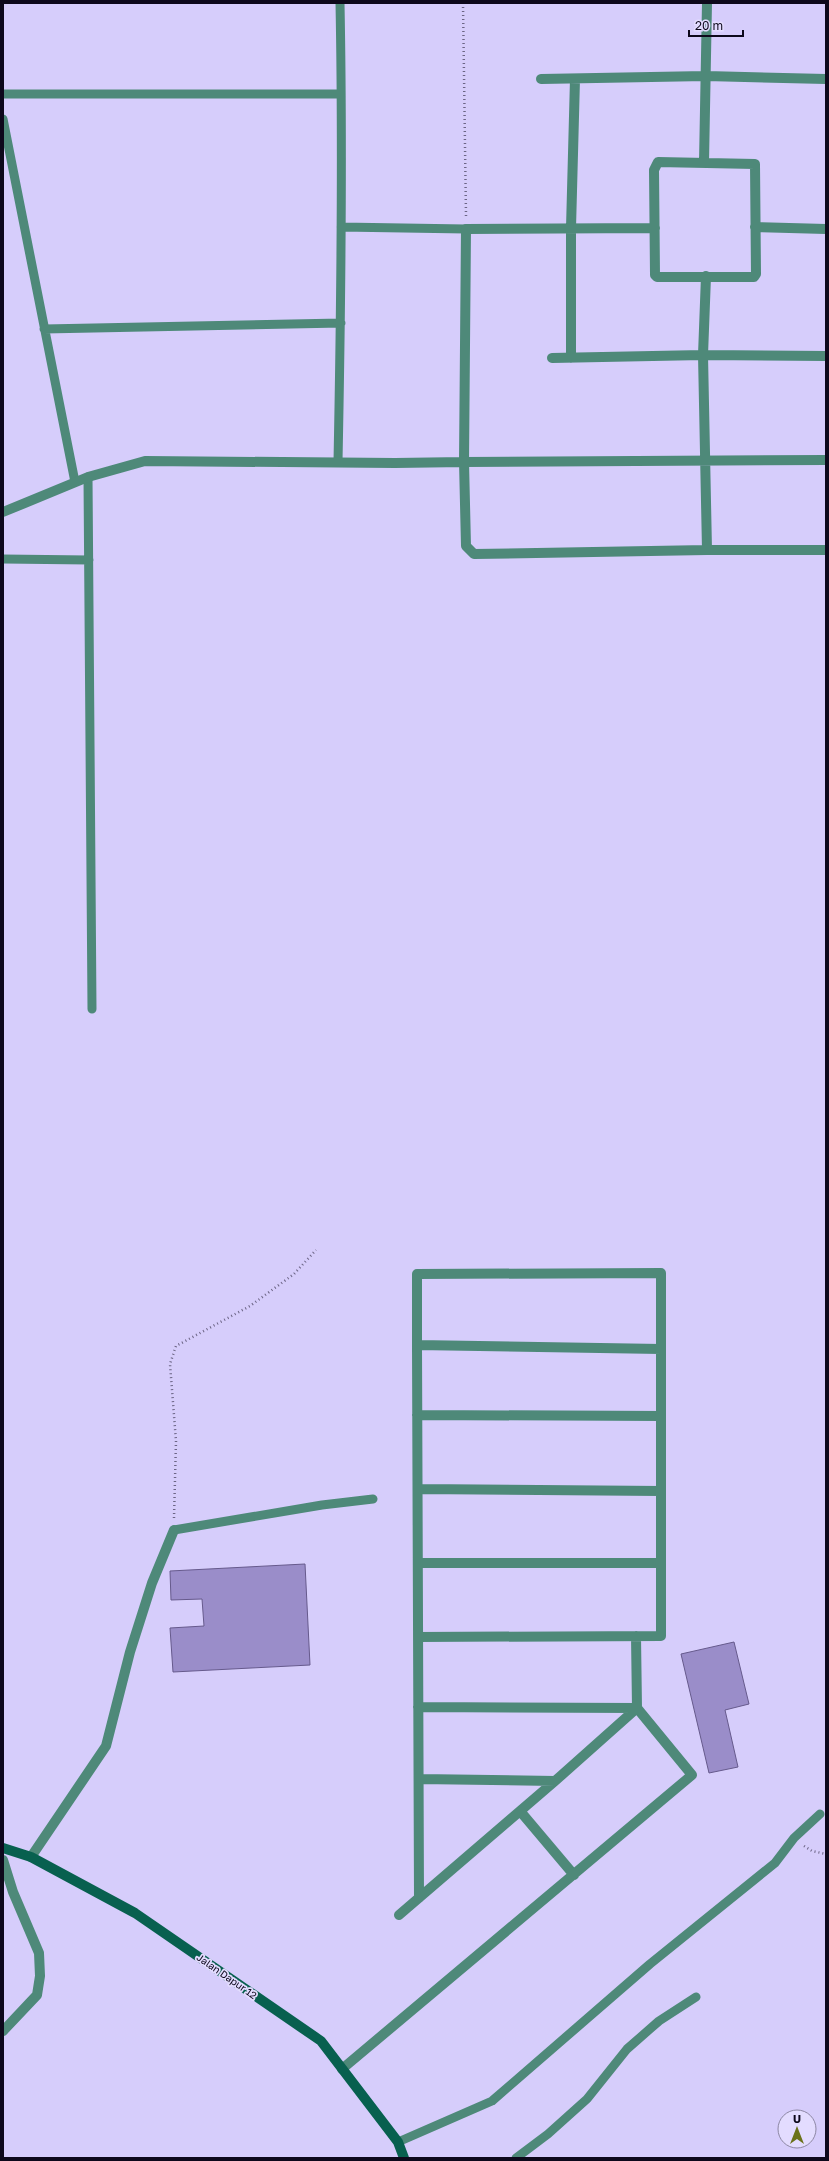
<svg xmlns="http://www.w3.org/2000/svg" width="829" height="2161" font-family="'Golos Text',sans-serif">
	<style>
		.building { fill: #9a8dc9; stroke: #665a8c }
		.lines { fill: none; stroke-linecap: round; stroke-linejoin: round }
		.path { stroke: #6c6585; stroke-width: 2.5; stroke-dasharray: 1 3; stroke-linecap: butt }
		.lane { stroke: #4e8979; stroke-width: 9 }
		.street { stroke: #4e8979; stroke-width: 10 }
		.secondary { stroke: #08604f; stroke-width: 10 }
		.labels { text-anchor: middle; stroke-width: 3.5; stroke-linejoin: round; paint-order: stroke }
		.street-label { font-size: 10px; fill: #0d081b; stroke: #e3dcff }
	</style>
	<rect width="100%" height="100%" fill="#d6cdfb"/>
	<path class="building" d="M 305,1564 L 310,1665 L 173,1672 L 170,1628 L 204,1626 L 202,1599 L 171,1600 L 170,1571 Z
		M 734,1642 L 749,1704 L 725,1710 L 738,1767 L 709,1773 L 681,1654 Z"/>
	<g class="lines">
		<path class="path" d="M 463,3 L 466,216
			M 174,1518 L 176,1441 L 170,1364 L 176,1346 L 250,1306 L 294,1274 L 316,1250
			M 804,1846 L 812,1851 L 826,1854"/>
		<path class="lane" d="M 3,94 L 341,94
			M 3,119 L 75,482
			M 341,227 L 466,229
			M 44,329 L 341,323
			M 338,462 C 341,309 343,156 340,3
			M 88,477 L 92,1009
			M 3,559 L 89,560
			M 174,1530 L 322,1505 L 373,1499
			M 398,2142 L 492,2101 L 650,1964 L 775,1863 L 794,1838 L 820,1814
			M 516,2158 L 548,2134 L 587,2099 L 627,2049 L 659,2021 L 696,1997"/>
		<path class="street" d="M 541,79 L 706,76 L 826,79
			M 658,162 L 755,164 L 756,274 L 754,277 L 657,277 L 655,275 L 654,170 Z
			M 704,162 L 707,3
			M 755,227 L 826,229
			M 655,228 L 466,229 L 464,462 L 826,460
			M 706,276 L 703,355 L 707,550
			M 552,358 L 703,355 L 826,356
			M 571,358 L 571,228 L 575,79
			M 3,512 L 88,477 L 145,461 L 395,463 L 464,462 L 466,546 L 474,554 L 707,550 L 826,550
			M 417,1345 L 419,1898
			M 417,1415 L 661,1416
			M 418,1489 L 661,1491
			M 418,1563 L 661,1563
			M 418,1637 L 661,1636 C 661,1515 661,1394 661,1273 L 417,1274 L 417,1345 L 661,1349
			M 418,1707 L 637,1708
			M 419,1779 L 555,1781
			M 520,1811 L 574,1875
			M 31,1857 L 106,1746 L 130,1652 L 152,1583 L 174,1530
			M 3,1860 L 13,1892 L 39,1953 L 40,1976 L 37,1995 L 3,2031
			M 399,1915 L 555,1781 L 637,1708
			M 342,2069 L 692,1775 L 637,1708 L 636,1636"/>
		<path class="secondary" d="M 3,1848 L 31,1857 L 135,1913 L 321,2041 L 398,2142 L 404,2158"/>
	</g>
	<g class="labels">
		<g class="street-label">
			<text transform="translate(227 1976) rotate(35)" y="4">Jalan Dapur 12</text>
		</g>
	</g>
	<rect width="829" height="2161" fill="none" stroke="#0d081b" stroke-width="8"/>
	<g transform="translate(797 2129)"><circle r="19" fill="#e3dcff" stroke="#8d87a4"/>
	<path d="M0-3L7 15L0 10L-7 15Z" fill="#6b721a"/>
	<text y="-6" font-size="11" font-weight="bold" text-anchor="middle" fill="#0d081b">U</text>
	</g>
	<path d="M689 30v6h54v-6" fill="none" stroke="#0d081b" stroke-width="2"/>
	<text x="695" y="30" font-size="12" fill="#0d081b" stroke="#e3dcff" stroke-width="3" paint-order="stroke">20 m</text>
</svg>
